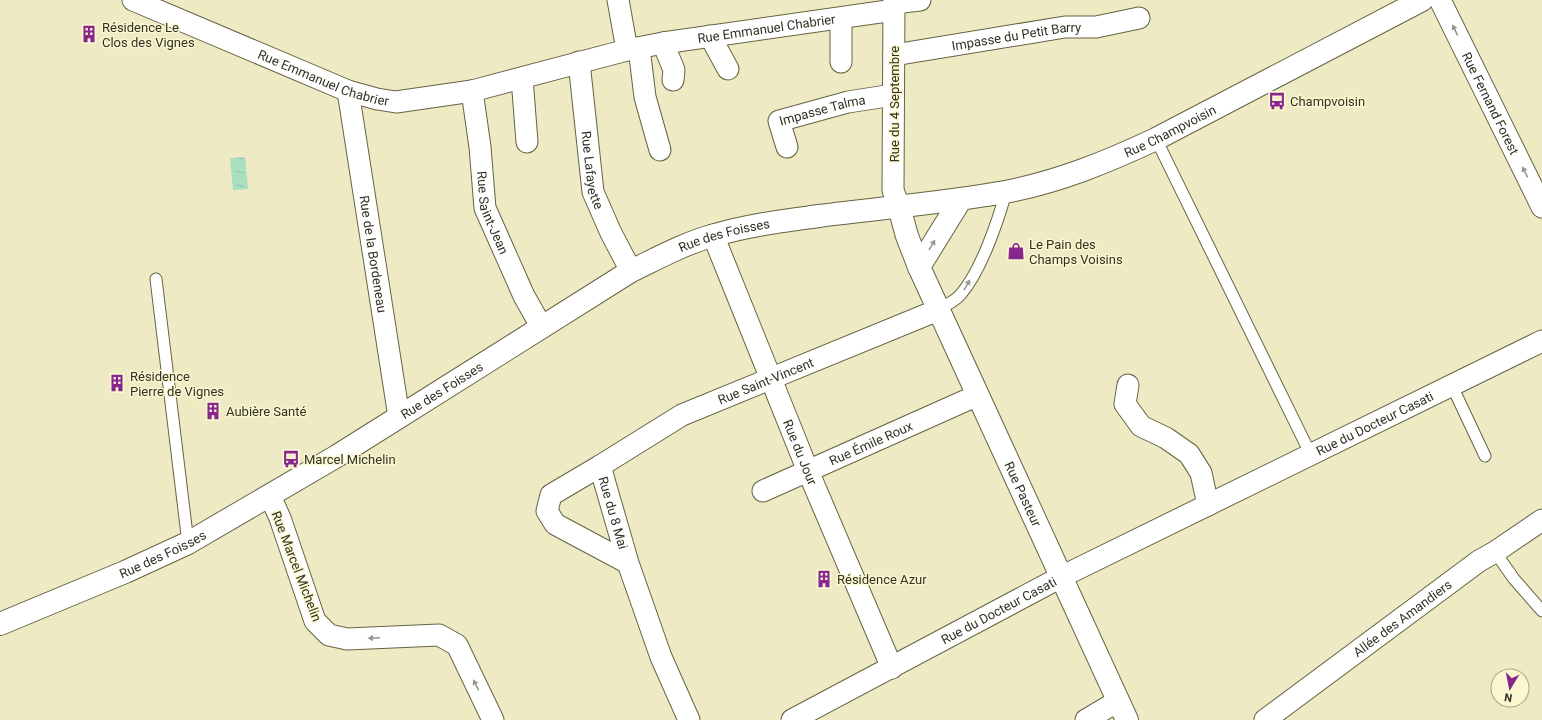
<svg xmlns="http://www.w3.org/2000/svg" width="1542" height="720" font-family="Roboto,sans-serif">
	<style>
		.water { fill: url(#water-ripples) }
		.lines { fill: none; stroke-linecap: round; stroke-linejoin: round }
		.lane-casing { stroke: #666342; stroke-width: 13 }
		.street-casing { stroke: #666342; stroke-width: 23 }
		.secondary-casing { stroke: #666342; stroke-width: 24 }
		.lane { stroke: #fff; stroke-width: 11 }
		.street { stroke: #fff; stroke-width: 21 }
		.secondary { stroke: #fff; stroke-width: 22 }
		.oneway { fill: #989891 }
		.labels { text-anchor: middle; stroke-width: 3; stroke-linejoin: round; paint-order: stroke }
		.poi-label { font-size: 13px; fill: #323123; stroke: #faf7d1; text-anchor: start }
		.street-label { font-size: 13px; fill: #323123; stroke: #faf7d1 }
	</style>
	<defs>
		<pattern id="water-ripples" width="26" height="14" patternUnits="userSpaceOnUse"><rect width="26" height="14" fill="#a9e0c0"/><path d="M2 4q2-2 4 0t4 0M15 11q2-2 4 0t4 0" fill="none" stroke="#92c1a5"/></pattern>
	</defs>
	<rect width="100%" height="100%" fill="#edeac4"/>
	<path class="water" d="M 245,157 L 248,189 L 233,190 L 230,158 Z"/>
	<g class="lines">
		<g class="lane-casing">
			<path id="lane" d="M 1156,139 L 1311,455
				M 156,279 L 188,543
				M 938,310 C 945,305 956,301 961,294 C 981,271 998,221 1006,192
				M 1452,386 L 1485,456
				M 1495,552 L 1514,579 L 1542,611"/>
		</g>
		<g class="street-casing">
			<g id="street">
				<path id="s1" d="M 133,0 L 348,91 L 377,99 L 396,102 L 472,91 L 627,50 L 663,43 L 894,10"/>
				<path d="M 618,0 L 627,50"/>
				<path d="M 894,0 L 893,190 L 899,207"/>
				<path id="s2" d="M 1440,0 L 1542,207"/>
				<path d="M 894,3 L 920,0"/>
				<path d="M 710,36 L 728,69"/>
				<path d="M 663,43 L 674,70 L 673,80"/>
				<path d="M 639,48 L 645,97 L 660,150"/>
				<path id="s3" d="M 894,55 L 1065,27 L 1096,27 L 1139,18"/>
				<path id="s4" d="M 579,62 L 593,192 L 611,233 L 631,271"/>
				<path d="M 841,62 L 841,18"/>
				<path d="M 522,78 L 527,142"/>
				<path id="s5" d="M 348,91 L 399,417"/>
				<path id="s6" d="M 472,91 L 480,147 L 485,208 L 524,296 L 541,326"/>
				<path id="s7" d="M 787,147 L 779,121 L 848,102 L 893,95"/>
				<path id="s8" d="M 713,235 L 808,471 L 892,668"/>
				<path d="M 1128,385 L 1125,404 L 1141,426 L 1166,438 L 1189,454 L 1201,473 L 1208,505"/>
				<path id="s9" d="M 600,466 L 682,415 L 938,310"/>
				<path id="s10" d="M 763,491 L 978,395"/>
				<path d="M 270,496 L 280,518 L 315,621 L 329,635 L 347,639 L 439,635 L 457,645 L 493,720"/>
				<path id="s11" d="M 628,563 L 555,524 L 547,511 L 551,495 L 600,466 L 628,563 L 661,657 L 689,720"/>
				<path id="s12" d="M 792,720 L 1061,577 L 1542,341"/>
				<path d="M 1086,720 L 1118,701"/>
				<path id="s13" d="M 1265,720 L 1479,561 L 1495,552 L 1542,520"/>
			</g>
		</g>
		<g class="secondary-casing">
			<g id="secondary">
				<path id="s14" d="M 899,207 L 907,236 L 919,267 L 1127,720"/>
				<path d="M 919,267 L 961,199"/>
				<path id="s15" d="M 0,624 L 125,572 L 188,543 L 337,456 L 631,271 C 658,258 685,243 715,235 C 749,225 783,221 819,216 C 881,208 943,203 1005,192 C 1058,182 1107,162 1156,139 L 1422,0"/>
			</g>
		</g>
		<use href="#lane" class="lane"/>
		<use href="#street" class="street"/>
		<use href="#secondary" class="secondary"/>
	</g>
	<defs><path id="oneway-solid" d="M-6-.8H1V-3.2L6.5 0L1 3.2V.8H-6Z"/></defs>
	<g class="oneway">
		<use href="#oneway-solid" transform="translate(1455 30) rotate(-116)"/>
		<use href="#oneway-solid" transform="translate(1525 172) rotate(-116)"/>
		<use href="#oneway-solid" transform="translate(932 245) rotate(-59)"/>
		<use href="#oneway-solid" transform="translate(967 285) rotate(-60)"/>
		<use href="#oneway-solid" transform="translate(374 638) rotate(178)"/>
		<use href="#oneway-solid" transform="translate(476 685) rotate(-116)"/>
	</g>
	<defs>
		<g id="building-bare" transform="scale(1.38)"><path d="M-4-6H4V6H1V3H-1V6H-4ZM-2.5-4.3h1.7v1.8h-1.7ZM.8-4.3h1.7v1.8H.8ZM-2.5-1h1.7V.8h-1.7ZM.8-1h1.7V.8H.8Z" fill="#88268e" stroke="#faf7d1" stroke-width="2.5" paint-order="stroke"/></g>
		<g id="bus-bare" transform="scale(1.38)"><path d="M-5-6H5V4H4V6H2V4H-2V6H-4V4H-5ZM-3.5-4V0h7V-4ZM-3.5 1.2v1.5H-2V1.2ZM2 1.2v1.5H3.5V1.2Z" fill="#88268e" stroke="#faf7d1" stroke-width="2.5" paint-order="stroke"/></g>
		<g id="shop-bare" transform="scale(1.38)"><path d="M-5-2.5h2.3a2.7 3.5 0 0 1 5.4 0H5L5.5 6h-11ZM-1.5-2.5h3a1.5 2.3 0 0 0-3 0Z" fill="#88268e" stroke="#faf7d1" stroke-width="2.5" paint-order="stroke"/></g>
	</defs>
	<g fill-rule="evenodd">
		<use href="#building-bare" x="89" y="34"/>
		<use href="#bus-bare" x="1277" y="101"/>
		<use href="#shop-bare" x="1016" y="251"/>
		<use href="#building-bare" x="117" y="383"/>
		<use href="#building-bare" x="213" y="411"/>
		<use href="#bus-bare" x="291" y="459"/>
		<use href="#building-bare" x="824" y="579"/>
	</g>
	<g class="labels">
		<g class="poi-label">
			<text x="102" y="32">Résidence Le<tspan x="102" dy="15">Clos des Vignes</tspan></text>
			<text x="1290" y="106">Champvoisin</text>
			<text x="1029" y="249">Le Pain des<tspan x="1029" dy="15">Champs Voisins</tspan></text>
			<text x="130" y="381">Résidence<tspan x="130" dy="15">Pierre de Vignes</tspan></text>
			<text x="226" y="416">Aubière Santé</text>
			<text x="304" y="464">Marcel Michelin</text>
			<text x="837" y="584">Résidence Azur</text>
		</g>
		<g class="street-label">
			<text dy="5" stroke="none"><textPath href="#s1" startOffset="661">Rue Emmanuel Chabrier</textPath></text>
			<text dy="5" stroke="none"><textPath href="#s3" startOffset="124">Impasse du Petit Barry</textPath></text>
			<text dy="5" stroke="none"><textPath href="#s1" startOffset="206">Rue Emmanuel Chabrier</textPath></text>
			<text dy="5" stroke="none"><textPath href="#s2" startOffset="115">Rue Fernand Forest</textPath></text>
			<text transform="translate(894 104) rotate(-90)" y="5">Rue du 4 Septembre</text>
			<text dy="5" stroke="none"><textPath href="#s7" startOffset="72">Impasse Talma</textPath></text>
			<text dy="5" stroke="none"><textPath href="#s15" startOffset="1286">Rue Champvoisin</textPath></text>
			<text dy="5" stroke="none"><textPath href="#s4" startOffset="109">Rue Lafayette</textPath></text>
			<text dy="5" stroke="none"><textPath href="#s6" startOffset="124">Rue Saint-Jean</textPath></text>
			<text dy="5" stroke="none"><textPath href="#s15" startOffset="825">Rue des Foisses</textPath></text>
			<text dy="5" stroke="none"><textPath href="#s5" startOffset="165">Rue de la Bordeneau</textPath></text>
			<text dy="5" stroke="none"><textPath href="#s9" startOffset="187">Rue Saint-Vincent</textPath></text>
			<text dy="5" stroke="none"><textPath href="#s15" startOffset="501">Rue des Foisses</textPath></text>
			<text dy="5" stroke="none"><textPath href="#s12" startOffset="654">Rue du Docteur Casati</textPath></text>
			<text dy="5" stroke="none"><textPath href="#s10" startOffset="118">Rue Émile Roux</textPath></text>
			<text dy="5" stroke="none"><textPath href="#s8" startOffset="234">Rue du Jour</textPath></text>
			<text dy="5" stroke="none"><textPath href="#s14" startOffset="313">Rue Pasteur</textPath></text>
			<text dy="5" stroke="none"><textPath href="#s11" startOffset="220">Rue du 8 Mai</textPath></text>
			<text dy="5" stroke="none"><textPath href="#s15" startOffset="177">Rue des Foisses</textPath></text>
			<text transform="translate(297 566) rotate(69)" y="5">Rue Marcel Michelin</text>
			<text dy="5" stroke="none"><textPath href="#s12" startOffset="234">Rue du Docteur Casati</textPath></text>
			<text dy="5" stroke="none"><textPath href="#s13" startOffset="171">Allée des Amandiers</textPath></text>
		</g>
	</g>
	<g transform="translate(1510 688) rotate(190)"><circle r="19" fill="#faf7d1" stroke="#aaa88b"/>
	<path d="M0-3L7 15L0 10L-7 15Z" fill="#88268e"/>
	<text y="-6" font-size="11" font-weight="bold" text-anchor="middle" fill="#323123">N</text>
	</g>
</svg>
